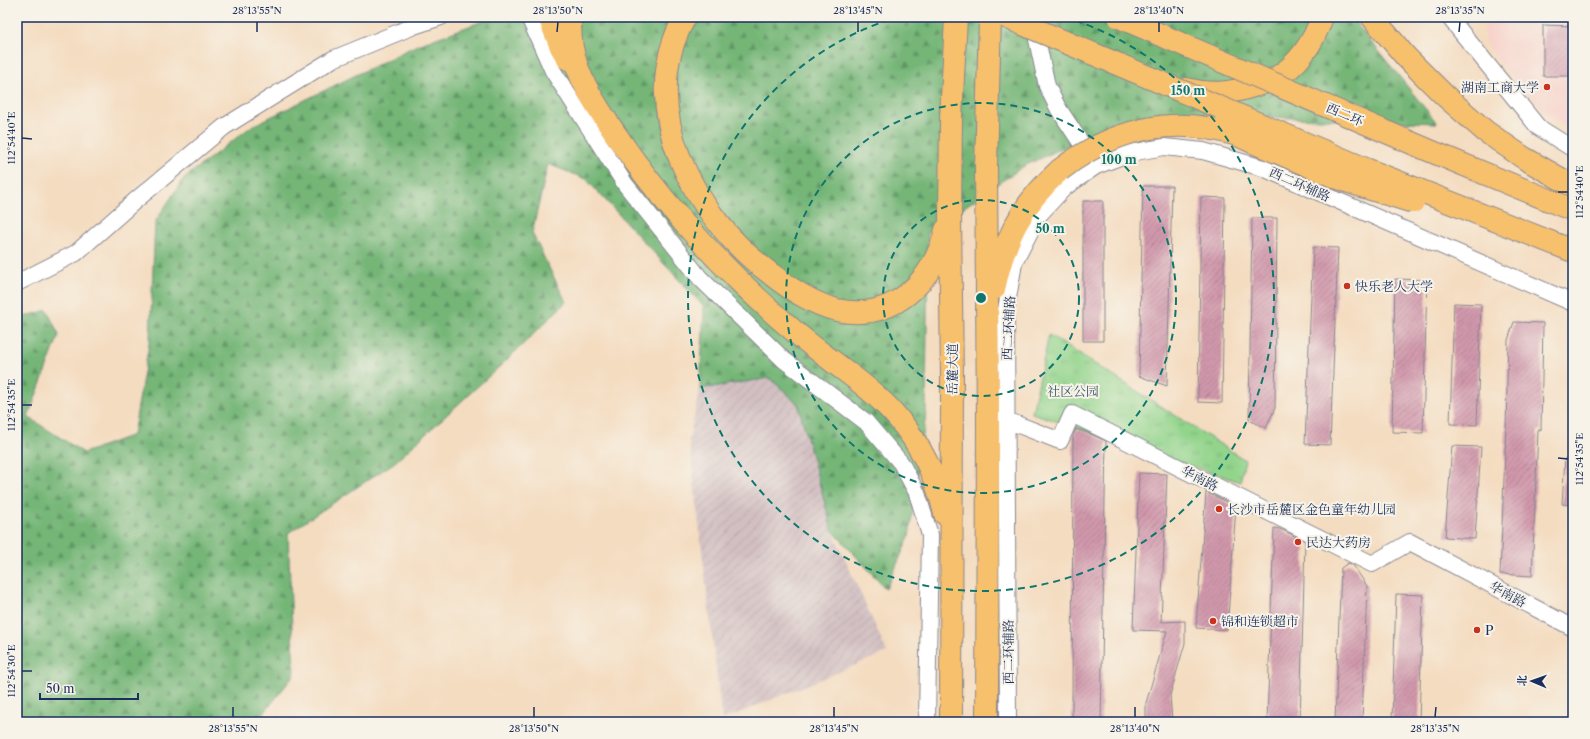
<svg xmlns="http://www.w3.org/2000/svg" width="1590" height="739" font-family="'Libre Caslon Text','Noto Serif SC',serif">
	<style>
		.built { fill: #f7d1c9 }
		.industrial { fill: url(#industrial-furrows) }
		.forest { fill: url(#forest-firs); stroke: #48726a }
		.park { fill: url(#park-tufts); stroke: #568274 }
		.building { fill: url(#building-hatch) }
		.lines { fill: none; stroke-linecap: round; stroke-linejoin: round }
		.minor-casing { stroke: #88868f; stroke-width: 18 }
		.highway-casing { stroke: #88868f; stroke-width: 24 }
		.minor { stroke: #fff; stroke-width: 16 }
		.highway { stroke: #f7c06c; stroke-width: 22 }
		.highway-bridge-casing { stroke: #88868f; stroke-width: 24; stroke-linecap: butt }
		.highway-bridge { stroke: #f7c06c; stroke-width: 22 }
		.ticks { fill: none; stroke: #1b2f5e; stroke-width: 1.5 }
		.ring { fill: none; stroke: #0f766e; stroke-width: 2; stroke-dasharray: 7 5 }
		.poi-dot { fill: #c8321e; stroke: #f7f3e8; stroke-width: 1.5 }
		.labels { text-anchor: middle; stroke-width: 4; stroke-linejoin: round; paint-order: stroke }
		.poi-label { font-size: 13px; fill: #1b2f5e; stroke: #f7f3e8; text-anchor: start }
		.street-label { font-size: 13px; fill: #1b2f5e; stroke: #f7f3e8 }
		.park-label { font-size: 13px; fill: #395869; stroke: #f7f3e8 }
		.centre { fill: #0f766e; stroke: #f7f3e8; stroke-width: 2 }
		.ring-label { font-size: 12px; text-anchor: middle; font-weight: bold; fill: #0f766e; stroke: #f7f3e8; stroke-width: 4; stroke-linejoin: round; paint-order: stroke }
		.neatline { fill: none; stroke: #1b2f5e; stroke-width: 1.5 }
		.ticks-label { font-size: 10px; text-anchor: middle; fill: #1b2f5e }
	</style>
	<defs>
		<pattern id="industrial-furrows" width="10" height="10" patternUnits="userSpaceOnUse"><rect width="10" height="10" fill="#d2bfc1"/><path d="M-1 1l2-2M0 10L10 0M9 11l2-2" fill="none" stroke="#b4a4a8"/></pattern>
		<pattern id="forest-firs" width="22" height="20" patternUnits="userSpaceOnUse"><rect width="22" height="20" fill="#75b677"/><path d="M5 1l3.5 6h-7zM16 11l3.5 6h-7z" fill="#5f9465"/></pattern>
		<pattern id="park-tufts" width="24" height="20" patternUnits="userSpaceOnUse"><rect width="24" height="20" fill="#92d48b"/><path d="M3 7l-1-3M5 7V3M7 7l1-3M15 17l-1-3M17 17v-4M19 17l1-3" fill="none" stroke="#7db67a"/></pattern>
		<pattern id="building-hatch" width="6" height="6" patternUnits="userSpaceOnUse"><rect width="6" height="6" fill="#d198ac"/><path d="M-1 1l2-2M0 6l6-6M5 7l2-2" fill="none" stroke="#a97c8f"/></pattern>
	</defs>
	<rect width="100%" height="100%" fill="#f7f3e8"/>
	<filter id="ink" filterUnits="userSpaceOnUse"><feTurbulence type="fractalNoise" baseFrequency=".025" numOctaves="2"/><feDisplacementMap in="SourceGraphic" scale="8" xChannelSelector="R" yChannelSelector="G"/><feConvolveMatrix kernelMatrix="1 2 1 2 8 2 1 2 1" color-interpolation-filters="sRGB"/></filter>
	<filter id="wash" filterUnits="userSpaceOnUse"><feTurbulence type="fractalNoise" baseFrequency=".012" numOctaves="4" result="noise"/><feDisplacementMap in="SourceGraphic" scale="16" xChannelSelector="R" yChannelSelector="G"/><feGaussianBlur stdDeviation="0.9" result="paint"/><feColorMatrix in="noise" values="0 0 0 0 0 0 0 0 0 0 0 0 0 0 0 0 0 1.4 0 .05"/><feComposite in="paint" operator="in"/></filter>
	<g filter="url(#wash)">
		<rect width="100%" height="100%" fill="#f4dcc0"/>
		<path class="built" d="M 1495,17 L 1573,17 L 1573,131 L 1549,117 L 1494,56 L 1484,40 L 1485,25 Z"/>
		<path class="industrial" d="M 770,378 L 798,404 L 832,530 L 887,652 L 722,720 L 689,440 L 700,389 Z"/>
		<path class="forest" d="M 494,17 L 1351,17 L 1437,123 L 1177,114 L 1115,124 L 1024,166 L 928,232 L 926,413 L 909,537 L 886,589 L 832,530 L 798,404 L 770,378 L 700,389 L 704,307 L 586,179 L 548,164 L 532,233 L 566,302 L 511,356 L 395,462 L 288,533 L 294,675 L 257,722 L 17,722 L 17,319 L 47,310 L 59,335 L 28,417 L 84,453 L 133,435 L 150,338 L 155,222 L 184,178 L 252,126 L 415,46 Z"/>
		<path class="park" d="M 1049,335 L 1245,460 L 1240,482 L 1032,413 Z"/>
		<g id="blocks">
			<path class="building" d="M 1543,25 L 1573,26 L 1573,76 L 1543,76 Z
				M 1143,186 L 1172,186 L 1167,386 L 1139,376 Z
				M 1201,197 L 1225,198 L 1222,403 L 1198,402 Z
				M 1083,201 L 1103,201 L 1103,341 L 1083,341 Z
				M 1252,218 L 1277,218 L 1275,408 L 1266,428 L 1249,420 Z
				M 1313,247 L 1338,248 L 1330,445 L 1305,444 Z
				M 1395,279 L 1427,280 L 1423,433 L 1392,432 Z
				M 1454,303 L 1481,304 L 1477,425 L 1450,424 Z
				M 1514,322 L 1543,323 L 1541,430 L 1538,430 L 1532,576 L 1500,574 L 1506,430 L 1508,340 Z
				M 1076,429 L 1086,432 L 1106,441 L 1101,722 L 1072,722 L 1073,436 Z
				M 1452,446 L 1481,447 L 1475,539 L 1445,537 Z
				M 1565,458 L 1573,459 L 1573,505 L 1562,504 Z
				M 1139,473 L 1167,474 L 1161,622 L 1185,621 L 1185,643 L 1170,695 L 1172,722 L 1146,722 L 1146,703 L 1167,631 L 1133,630 Z
				M 1206,492 L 1236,507 L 1227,630 L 1196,628 Z
				M 1274,528 L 1280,529 L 1305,541 L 1300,722 L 1267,722 Z
				M 1348,563 L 1353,565 L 1367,586 L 1362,722 L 1335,722 L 1341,568 Z
				M 1396,594 L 1423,595 L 1419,722 L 1392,722 Z"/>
		</g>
	</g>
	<g filter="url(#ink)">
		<use href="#blocks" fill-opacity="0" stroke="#88868f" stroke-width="1"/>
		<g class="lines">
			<g class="minor-casing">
				<path id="minor" d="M 529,17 L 553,71 L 625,184 L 700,278 L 784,360 L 866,422 L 901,463 L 917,493 L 930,535 L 927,722
					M 1449,17 L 1538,127 L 1573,149
					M 1033,21 L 1047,86 L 1058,108 L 1093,161
					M 17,283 L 76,253 L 136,200 L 224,127 L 333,59 L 414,26 L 441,17
					M 1006,420 L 1060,441 L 1072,414 L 1372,564 L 1410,542 L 1573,628
					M 1008,722 L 1006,310 L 1014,263 L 1038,216 L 1064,188 L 1096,166 L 1130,153 L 1164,147 L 1203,151 L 1263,168 L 1573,303"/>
			</g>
			<g class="highway-casing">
				<path id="highway" d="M 549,17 L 561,47 L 568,59
					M 570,17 C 570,29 570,41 573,52 C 579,80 595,103 610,126 C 661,203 724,271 794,331 C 826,359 870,385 897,417 C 921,445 937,479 945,514
					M 685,17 C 633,108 695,218 771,274 C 790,289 813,304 837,310 C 893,322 933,282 946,230
					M 1372,17 L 1406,57 L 1444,95 L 1485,131 L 1524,158 L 1573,186
					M 1186,89 C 1211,95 1229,94 1253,86 C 1260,84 1270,82 1276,78 C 1299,64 1314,41 1322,17
					M 994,289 C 1005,238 1021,205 1060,170
					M 951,722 L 952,379 L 950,216 L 951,118 L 956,17
					M 987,722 L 988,421 L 986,167 L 990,17"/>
			</g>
			<use href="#minor" class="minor"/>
			<use href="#highway" class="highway"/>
			<g class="highway-bridge-casing">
				<path id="highway-bridge" d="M 1006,17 L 1368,170 L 1573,251
					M 1119,17 L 1428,150 L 1573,210
					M 1060,170 C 1111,130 1170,115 1234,134 C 1245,138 1256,144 1267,148 C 1291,158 1314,168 1338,178 C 1362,187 1388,194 1413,202"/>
			</g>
			<use href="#highway-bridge" class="highway-bridge"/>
		</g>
	</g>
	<path class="ticks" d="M 257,32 L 257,22M 557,32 L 558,22M 858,32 L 858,22M 1159,32 L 1159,22M 1459,32 L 1460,22M 22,138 L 32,139M 1558,192 L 1568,192M 22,405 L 32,405M 1558,458 L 1568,459M 22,671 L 32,671M 233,717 L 233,707M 534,717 L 534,707M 834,717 L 834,707M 1135,717 L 1135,707M 1435,717 L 1436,707"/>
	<g class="ring">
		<circle cx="981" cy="298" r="98"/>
		<circle cx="981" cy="298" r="195"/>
		<path d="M1064 17A293 293 0 1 1 898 17"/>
	</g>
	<g class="poi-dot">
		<circle cx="1547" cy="87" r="4"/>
		<circle cx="1347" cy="286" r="4"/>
		<circle cx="1219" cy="509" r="4"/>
		<circle cx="1298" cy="542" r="4"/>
		<circle cx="1213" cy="621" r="4"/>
		<circle cx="1477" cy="630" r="4"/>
	</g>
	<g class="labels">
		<g class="poi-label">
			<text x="1539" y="92" text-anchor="end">湖南工商大学</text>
			<text x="1355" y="291">快乐老人大学</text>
			<text x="1227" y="514">长沙市岳麓区金色童年幼儿园</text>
			<text x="1306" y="547">民达大药房</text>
			<text x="1221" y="626">锦和连锁超市</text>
			<text x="1485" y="635">P</text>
		</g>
		<g class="street-label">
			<text transform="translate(1345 114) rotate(23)" y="5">西二环</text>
			<text transform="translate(1300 184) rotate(24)" y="5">西二环辅路</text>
			<text transform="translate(1008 328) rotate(-87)" y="5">西二环辅路</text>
			<text transform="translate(952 369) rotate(-90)" y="5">岳麓大道</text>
			<text transform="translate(1200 478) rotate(27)" y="5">华南路</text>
			<text transform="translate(1508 594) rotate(28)" y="5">华南路</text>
			<text transform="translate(1008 652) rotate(-90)" y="5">西二环辅路</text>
		</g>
		<g class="park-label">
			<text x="1073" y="396">社区公园</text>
		</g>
	</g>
	<circle cx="981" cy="298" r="6" class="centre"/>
	<g class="ring-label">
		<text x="1188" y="95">150 m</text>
		<text x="1119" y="164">100 m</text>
		<text x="1050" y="233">50 m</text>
	</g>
	<rect width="1590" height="739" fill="none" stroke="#f7f3e8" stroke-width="44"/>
	<g transform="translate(1532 681) rotate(272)" stroke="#f7f3e8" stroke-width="3" paint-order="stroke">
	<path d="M0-3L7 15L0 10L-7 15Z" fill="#1b2f5e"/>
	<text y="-6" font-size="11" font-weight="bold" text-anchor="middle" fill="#1b2f5e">北</text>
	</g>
	<path d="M40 693v6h98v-6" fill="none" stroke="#1b2f5e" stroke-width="2"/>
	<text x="46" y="693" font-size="12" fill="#1b2f5e" stroke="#f7f3e8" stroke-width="3" paint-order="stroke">50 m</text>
	<rect x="22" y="22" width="1546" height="695" class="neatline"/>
	<g class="ticks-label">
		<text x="257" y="14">28°13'55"N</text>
		<text x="558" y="14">28°13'50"N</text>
		<text x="858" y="14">28°13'45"N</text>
		<text x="1159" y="14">28°13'40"N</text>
		<text x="1460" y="14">28°13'35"N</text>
		<text transform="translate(11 138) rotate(-90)" y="4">112°54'40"E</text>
		<text transform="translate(1579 192) rotate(-90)" y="4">112°54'40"E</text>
		<text transform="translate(11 405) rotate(-90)" y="4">112°54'35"E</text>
		<text transform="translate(1579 459) rotate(-90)" y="4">112°54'35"E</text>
		<text transform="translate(11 671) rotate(-90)" y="4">112°54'30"E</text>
		<text x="233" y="732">28°13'55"N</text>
		<text x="534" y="732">28°13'50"N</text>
		<text x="834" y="732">28°13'45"N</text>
		<text x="1135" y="732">28°13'40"N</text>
		<text x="1435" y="732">28°13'35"N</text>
	</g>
</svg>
